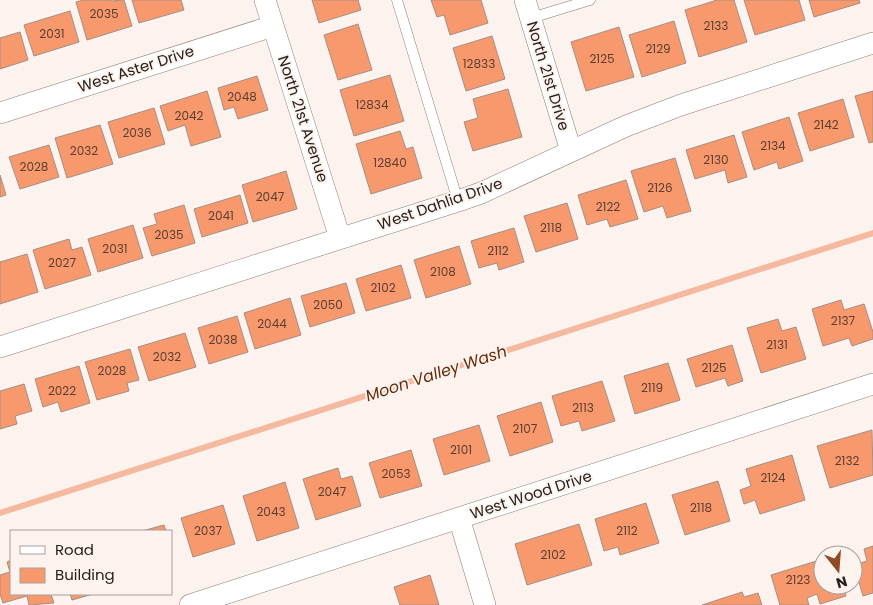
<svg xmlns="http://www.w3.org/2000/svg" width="873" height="605" font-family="Poppins,sans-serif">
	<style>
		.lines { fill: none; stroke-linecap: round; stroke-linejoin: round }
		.stream { stroke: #f4b99e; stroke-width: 6 }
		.building { fill: #f8996d; stroke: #a38e85 }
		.service-casing { stroke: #8f7b72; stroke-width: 11 }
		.minor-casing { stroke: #8f7b72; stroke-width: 22 }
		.service { stroke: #fff; stroke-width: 10 }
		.minor { stroke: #fff; stroke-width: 21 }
		.labels { text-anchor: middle; stroke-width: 4; stroke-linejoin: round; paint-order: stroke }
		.number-label { font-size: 12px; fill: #5c3e31 }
		.street-label { font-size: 15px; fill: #28201d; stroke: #fcf3ef }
		.water-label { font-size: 16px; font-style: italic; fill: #662a09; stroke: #fcf3ef }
	</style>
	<rect width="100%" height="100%" fill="#fcf3ef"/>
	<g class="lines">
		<path class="stream" d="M 0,513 L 873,233"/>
	</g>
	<path class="building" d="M 83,0 L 111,0 L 111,1 L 124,0 L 132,26 L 87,40 L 76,2 Z
		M 132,0 L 181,0 L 184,10 L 139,23 Z
		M 312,0 L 358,0 L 361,10 L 319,23 Z
		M 431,0 L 481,0 L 488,23 L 450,35 L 444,15 L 437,17 Z
		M 717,0 L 734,0 L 747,42 L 699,57 L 685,10 Z
		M 744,0 L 799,0 L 805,20 L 755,35 Z
		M 809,0 L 859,0 L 860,3 L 814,17 Z
		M 70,11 L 79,42 L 34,56 L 24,25 Z
		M 674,21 L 686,63 L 642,77 L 629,35 Z
		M 358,24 L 372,70 L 338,80 L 324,35 Z
		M 619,27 L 634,77 L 586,91 L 571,42 Z
		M 20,32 L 28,60 L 0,69 L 0,38 Z
		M 492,36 L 505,79 L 466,91 L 453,48 Z
		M 390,75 L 404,121 L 354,136 L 340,90 Z
		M 257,76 L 268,110 L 238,119 L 234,107 L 224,110 L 218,88 Z
		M 508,89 L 522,137 L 473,151 L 464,122 L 478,118 L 473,99 Z
		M 207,91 L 221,137 L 191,146 L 185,125 L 168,131 L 160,106 Z
		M 873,91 L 873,142 L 869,143 L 855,96 Z
		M 843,99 L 854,137 L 810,151 L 798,113 Z
		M 154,108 L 165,144 L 119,158 L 108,122 Z
		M 789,117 L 803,161 L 779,169 L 777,162 L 754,170 L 742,132 Z
		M 100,125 L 113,164 L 67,178 L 55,138 Z
		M 400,131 L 406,149 L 413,147 L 422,178 L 371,194 L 356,144 Z
		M 734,135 L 747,177 L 728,183 L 725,170 L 695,179 L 686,150 Z
		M 49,145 L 59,177 L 20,189 L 9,157 Z
		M 675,158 L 691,211 L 667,218 L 663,206 L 644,212 L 631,171 Z
		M 286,171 L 297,209 L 253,222 L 242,185 Z
		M 0,175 L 6,195 L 0,197 Z
		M 626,180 L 638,219 L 610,227 L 607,219 L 587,225 L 578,195 Z
		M 240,195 L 248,223 L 202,237 L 194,209 Z
		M 567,203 L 578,239 L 536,252 L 524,216 Z
		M 184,205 L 195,243 L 152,256 L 143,228 L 157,224 L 154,214 Z
		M 133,225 L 143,258 L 98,272 L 88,239 Z
		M 514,228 L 524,262 L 499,270 L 497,263 L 479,268 L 471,241 Z
		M 69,239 L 72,250 L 82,247 L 91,275 L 45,289 L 33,250 Z
		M 459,246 L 471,284 L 426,298 L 414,260 Z
		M 27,254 L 38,292 L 0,304 L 0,262 Z
		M 401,265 L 411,298 L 366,311 L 356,279 Z
		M 346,283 L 355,313 L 310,327 L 301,296 Z
		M 290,298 L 301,335 L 255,349 L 244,313 Z
		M 841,300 L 844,310 L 864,304 L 873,332 L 873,339 L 852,346 L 849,338 L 823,346 L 812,309 Z
		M 237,316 L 248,352 L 209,364 L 198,328 Z
		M 778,319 L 782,331 L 796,327 L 806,359 L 761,373 L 747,328 Z
		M 185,333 L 196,367 L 149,381 L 138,347 Z
		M 732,345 L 743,381 L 728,386 L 725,378 L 696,387 L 687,359 Z
		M 130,349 L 139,380 L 127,383 L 129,391 L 97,400 L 85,362 Z
		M 668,363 L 680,400 L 635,414 L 624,376 Z
		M 79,366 L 90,403 L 61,412 L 58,402 L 43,407 L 35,379 Z
		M 602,381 L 615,421 L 582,431 L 579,421 L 561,426 L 552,396 Z
		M 24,384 L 32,411 L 15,416 L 17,424 L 0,429 L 0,391 Z
		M 541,402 L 553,442 L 510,456 L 497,416 Z
		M 479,425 L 490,461 L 444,475 L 433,439 Z
		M 872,430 L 873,475 L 830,488 L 817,446 Z
		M 411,450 L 422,486 L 380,498 L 369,463 Z
		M 792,455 L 805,500 L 760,514 L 755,500 L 744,504 L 740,490 L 751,486 L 746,469 Z
		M 338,468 L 341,479 L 352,476 L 361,506 L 316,520 L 303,479 Z
		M 718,481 L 730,521 L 685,535 L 672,495 Z
		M 285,482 L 299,528 L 257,541 L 243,496 Z
		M 646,503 L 659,543 L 620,555 L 618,547 L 604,551 L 595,519 Z
		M 223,505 L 235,544 L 193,557 L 181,518 Z
		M 579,524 L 592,565 L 527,585 L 515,544 Z
		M 164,525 L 166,531 L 142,531 Z
		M 873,546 L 873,593 L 863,596 L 854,565 L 867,561 L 864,549 Z
		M 823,559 L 823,585 L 843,585 L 846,596 L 820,604 L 817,594 L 807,598 L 809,605 L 780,605 L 771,575 Z
		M 11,560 L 11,594 L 51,594 L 54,603 L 29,605 L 27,596 L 3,603 L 0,594 L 0,575 L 10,572 L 7,562 Z
		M 430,575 L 439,605 L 400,605 L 394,587 Z
		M 742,592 L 744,597 L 758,593 L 762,605 L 702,605 Z
		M 70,594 L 93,594 L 72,600 Z"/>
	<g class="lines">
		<g class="service-casing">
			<path id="service" d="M 397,0 L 458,201
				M 531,18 L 590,0"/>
		</g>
		<g class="minor-casing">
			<path id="minor" d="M 265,0 L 340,238
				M 525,0 L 571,151
				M 0,113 L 273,26
				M 0,347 L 458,201 L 481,193 L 626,126 L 681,105 L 873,43
				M 459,518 L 485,605
				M 190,605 L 873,384"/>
		</g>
		<use href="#service" class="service"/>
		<use href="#minor" class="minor"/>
	</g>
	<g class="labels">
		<g class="number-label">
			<text x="104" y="18">2035</text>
			<text x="716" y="30">2133</text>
			<text x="52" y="38">2031</text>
			<text x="658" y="53">2129</text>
			<text x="602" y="63">2125</text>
			<text x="479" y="68">12833</text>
			<text x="242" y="101">2048</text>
			<text x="372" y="109">12834</text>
			<text x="189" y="120">2042</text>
			<text x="826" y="129">2142</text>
			<text x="137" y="137">2036</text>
			<text x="773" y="150">2134</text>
			<text x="84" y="155">2032</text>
			<text x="716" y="164">2130</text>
			<text x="390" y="167">12840</text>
			<text x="34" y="171">2028</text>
			<text x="660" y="192">2126</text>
			<text x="270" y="201">2047</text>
			<text x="608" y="211">2122</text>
			<text x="221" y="220">2041</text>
			<text x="551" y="232">2118</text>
			<text x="169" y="239">2035</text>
			<text x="115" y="253">2031</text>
			<text x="498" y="255">2112</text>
			<text x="62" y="267">2027</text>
			<text x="443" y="276">2108</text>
			<text x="383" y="292">2102</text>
			<text x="328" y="309">2050</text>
			<text x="843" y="325">2137</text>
			<text x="272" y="328">2044</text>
			<text x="223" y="344">2038</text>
			<text x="777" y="349">2131</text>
			<text x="167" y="361">2032</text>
			<text x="714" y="372">2125</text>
			<text x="112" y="375">2028</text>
			<text x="652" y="392">2119</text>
			<text x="62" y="395">2022</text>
			<text x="583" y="412">2113</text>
			<text x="525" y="433">2107</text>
			<text x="461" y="454">2101</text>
			<text x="847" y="465">2132</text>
			<text x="396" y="478">2053</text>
			<text x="773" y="482">2124</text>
			<text x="332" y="496">2047</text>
			<text x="701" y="512">2118</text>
			<text x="271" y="516">2043</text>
			<text x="208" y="535">2037</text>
			<text x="627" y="535">2112</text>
			<text x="553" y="559">2102</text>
			<text x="798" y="584">2123</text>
		</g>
		<g class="street-label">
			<text transform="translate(136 69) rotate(-18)" y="5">West Aster Drive</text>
			<text transform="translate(548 76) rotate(73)" y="5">North 21st Drive</text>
			<text transform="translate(303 119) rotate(72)" y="5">North 21st Avenue</text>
			<text transform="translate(440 204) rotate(-19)" y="5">West Dahlia Drive</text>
			<text transform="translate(531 495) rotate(-18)" y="5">West Wood Drive</text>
		</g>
		<g class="water-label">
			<text transform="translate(436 373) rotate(-18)" y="6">Moon Valley Wash</text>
		</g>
	</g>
	<rect x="10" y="530" width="162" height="65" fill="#fcf3ef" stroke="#a79f9b"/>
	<rect x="20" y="546" width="25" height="8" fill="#ffffff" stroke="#a79f9b"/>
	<text x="55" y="555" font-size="15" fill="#28201d">Road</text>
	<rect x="20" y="568" width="25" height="15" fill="#f8996d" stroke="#a79f9b"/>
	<text x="55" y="580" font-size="15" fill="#28201d">Building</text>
	<g transform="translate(838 570) rotate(163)"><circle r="24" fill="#fcf3ef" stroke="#a79f9b"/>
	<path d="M0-4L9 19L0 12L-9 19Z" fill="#914926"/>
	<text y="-8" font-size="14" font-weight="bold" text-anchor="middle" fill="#28201d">N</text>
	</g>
</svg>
